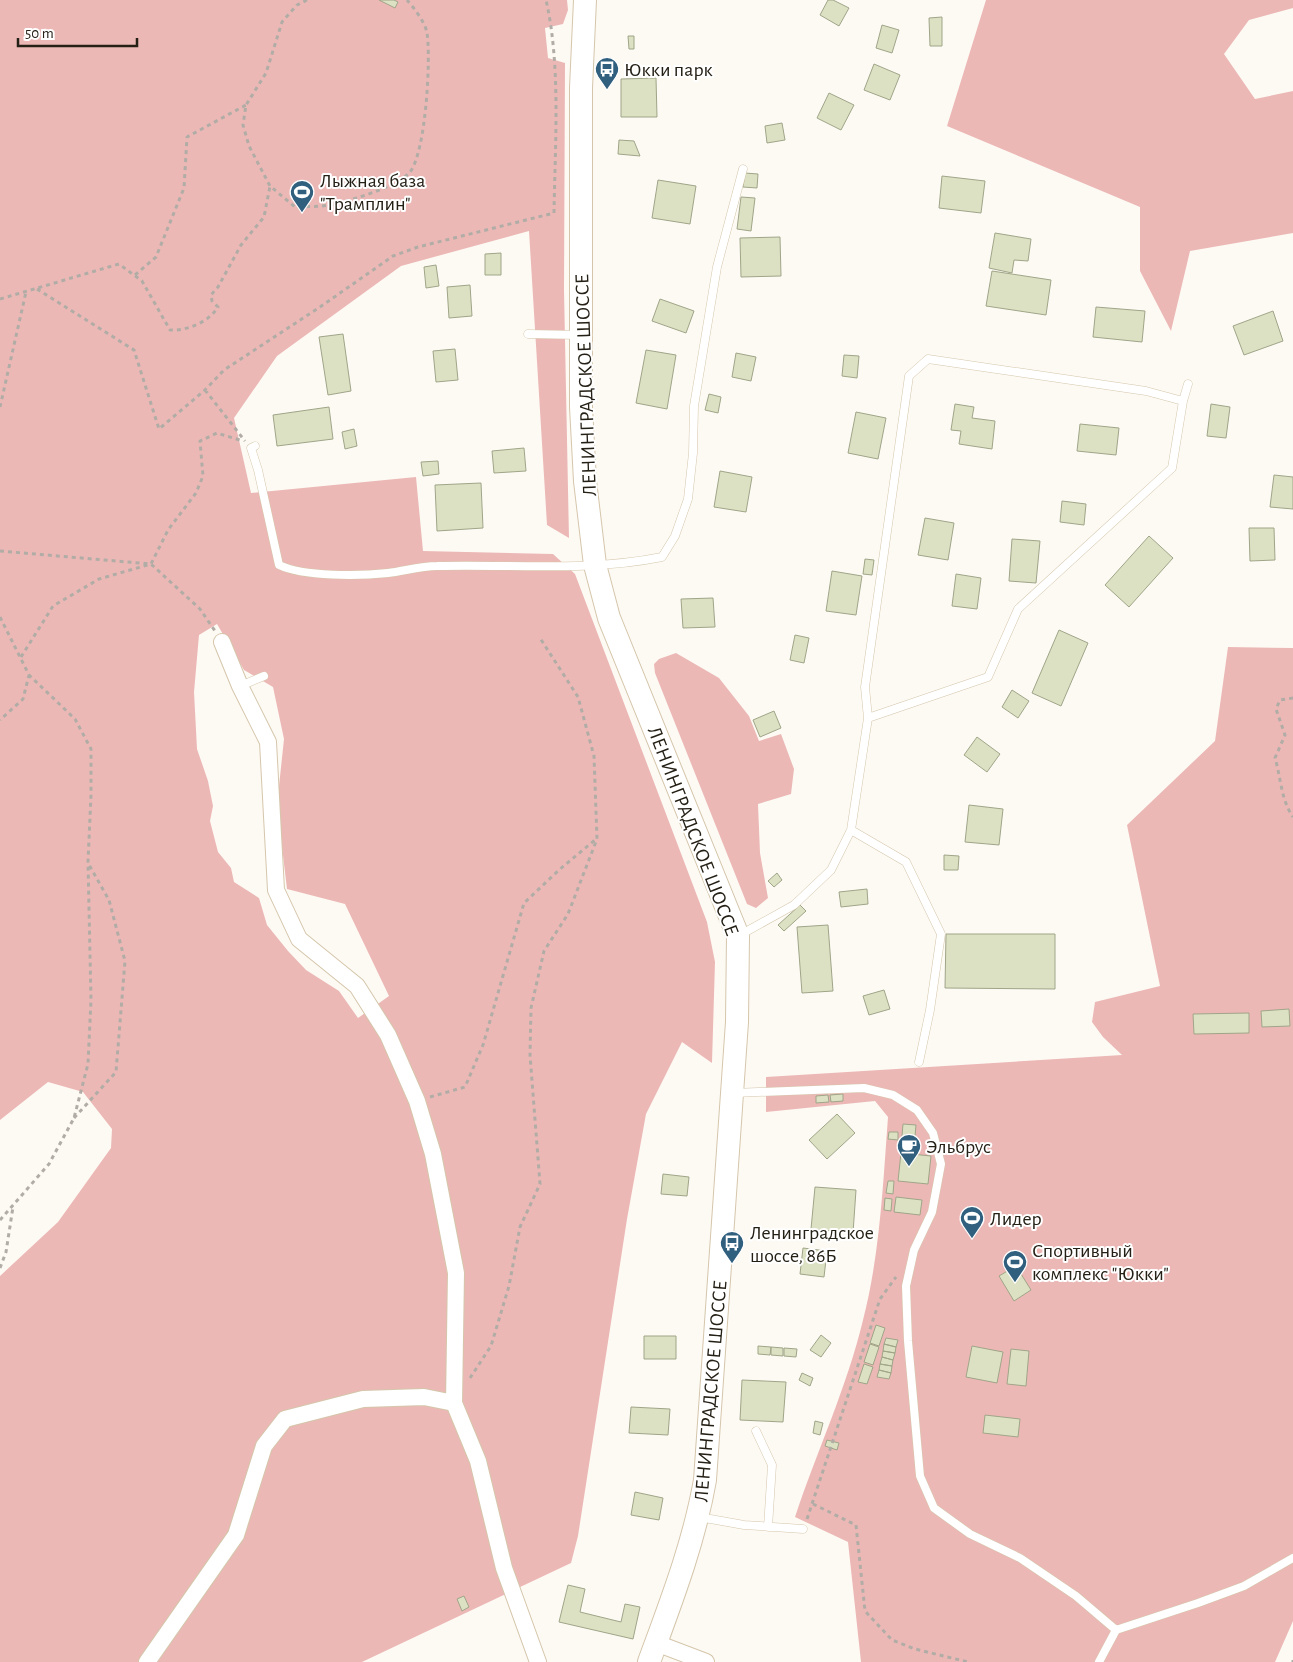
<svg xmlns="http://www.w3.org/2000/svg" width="1293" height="1662" font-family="'Alegreya Sans',sans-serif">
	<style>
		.green { fill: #ecb8b6; fill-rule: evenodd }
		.building { fill: #dce1c3; stroke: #a0a588 }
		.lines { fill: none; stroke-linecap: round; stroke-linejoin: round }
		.service-casing { stroke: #d5c6ab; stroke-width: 9 }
		.minor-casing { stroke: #d5c6ab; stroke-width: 18 }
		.secondary-casing { stroke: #d5c6ab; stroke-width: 24 }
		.path { stroke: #b1ada6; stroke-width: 3; stroke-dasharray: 4 4; stroke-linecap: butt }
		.service { stroke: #fff; stroke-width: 8 }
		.minor { stroke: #fff; stroke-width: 16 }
		.secondary { stroke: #fff; stroke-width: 22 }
		.labels { text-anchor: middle; stroke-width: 4; stroke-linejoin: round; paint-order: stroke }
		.poi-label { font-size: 20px; fill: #252016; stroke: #fff; text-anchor: start }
		.street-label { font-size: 20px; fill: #252016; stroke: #fff }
	</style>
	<rect width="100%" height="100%" fill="#fdfaf4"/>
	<path class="green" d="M 0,0 L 567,0 L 568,10 L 563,24 L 545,28 L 548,58 L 565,63 L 564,290 L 569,538 L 547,525 L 529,231 L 401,266 L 277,356 L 234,418 L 251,493 L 416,477 L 423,551 L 553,554 L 575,574 L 707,922 L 715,962 L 712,1063 L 682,1042 L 646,1114 L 627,1219 L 578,1536 L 571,1563 L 362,1662 L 0,1662 L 0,1276 L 58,1222 L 111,1148 L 112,1129 L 83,1092 L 48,1082 L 0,1120 ZM 217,624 L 244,670 L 273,687 L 284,739 L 277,805 L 287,889 L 345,904 L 389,996 L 358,1018 L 339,991 L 306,970 L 288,951 L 267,925 L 259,898 L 234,882 L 231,868 L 218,852 L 210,821 L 213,806 L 208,781 L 197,749 L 194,692 L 199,635 Z
		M 986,0 L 1293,0 L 1293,8 L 1249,20 L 1224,54 L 1255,99 L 1293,91 L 1293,233 L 1190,251 L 1171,331 L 1140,271 L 1140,207 L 947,126 Z
		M 1228,647 L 1293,648 L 1293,1621 L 1275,1662 L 861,1662 L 848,1542 L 795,1517 C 817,1451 847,1387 863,1320 C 880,1254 883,1184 888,1117 L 875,1101 L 766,1112 L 766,1077 L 1122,1055 L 1103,1037 L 1092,1022 L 1095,1002 L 1160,986 L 1127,825 L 1215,741 Z
		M 676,653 L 719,678 L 749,716 L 759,741 L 781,734 L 794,769 L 791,794 L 758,804 L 760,853 L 768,898 L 756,908 L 747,904 L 655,673 L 654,664 L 659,659 Z"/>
	<path class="building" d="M 379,0 L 394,0 L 398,2 L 395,8 Z
		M 828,0 L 833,0 L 849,8 L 839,26 L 820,15 Z
		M 942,17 L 942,46 L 930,46 L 929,18 Z
		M 882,25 L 899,30 L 892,53 L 876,48 Z
		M 628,36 L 634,36 L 634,49 L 629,49 Z
		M 874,64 L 900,75 L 890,100 L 864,90 Z
		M 656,78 L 657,117 L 621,117 L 621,79 Z
		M 829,93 L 854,105 L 841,130 L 817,118 Z
		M 782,123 L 785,140 L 767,143 L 765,126 Z
		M 619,140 L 634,141 L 640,156 L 618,154 Z
		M 745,173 L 758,174 L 757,188 L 743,187 Z
		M 942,176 L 985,181 L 981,213 L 939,208 Z
		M 658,180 L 696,186 L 690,224 L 652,218 Z
		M 741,197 L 755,198 L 751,231 L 737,229 Z
		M 995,233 L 1031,239 L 1028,261 L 1014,260 L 1012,273 L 989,268 Z
		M 780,237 L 781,276 L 741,277 L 740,238 Z
		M 501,253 L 501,275 L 485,275 L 485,254 Z
		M 436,265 L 439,286 L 426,288 L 424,267 Z
		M 992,271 L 1051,280 L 1046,315 L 986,306 Z
		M 470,285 L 472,316 L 449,318 L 447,287 Z
		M 660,299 L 694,311 L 686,333 L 652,321 Z
		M 1096,307 L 1145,311 L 1142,342 L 1093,337 Z
		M 1273,311 L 1283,341 L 1244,355 L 1233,326 Z
		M 343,334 L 351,391 L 328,395 L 319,337 Z
		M 455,349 L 458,380 L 436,382 L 433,351 Z
		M 646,350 L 676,355 L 667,409 L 636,403 Z
		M 736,353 L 756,357 L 751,381 L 732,377 Z
		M 844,355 L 859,356 L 857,378 L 842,376 Z
		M 709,394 L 721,397 L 718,413 L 705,410 Z
		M 955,404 L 974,407 L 972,418 L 995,421 L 992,449 L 959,444 L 961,431 L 951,430 Z
		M 1211,404 L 1230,407 L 1226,438 L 1207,436 Z
		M 329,407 L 333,439 L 277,446 L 273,415 Z
		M 856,412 L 886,418 L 878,459 L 848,453 Z
		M 1080,424 L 1119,428 L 1116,455 L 1077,451 Z
		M 354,429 L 357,446 L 345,449 L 342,432 Z
		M 524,448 L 526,471 L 494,473 L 492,451 Z
		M 438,461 L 439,474 L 423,476 L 421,462 Z
		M 720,471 L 752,477 L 746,512 L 714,507 Z
		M 1274,475 L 1293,477 L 1293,509 L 1270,507 Z
		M 481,483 L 483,528 L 437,531 L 435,485 Z
		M 1062,501 L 1086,504 L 1084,525 L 1060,522 Z
		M 925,518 L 954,523 L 948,560 L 918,555 Z
		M 1249,528 L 1274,528 L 1275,560 L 1250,561 Z
		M 1149,536 L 1173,558 L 1129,607 L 1105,585 Z
		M 1012,539 L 1040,541 L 1036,583 L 1009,581 Z
		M 865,559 L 874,560 L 872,575 L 863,574 Z
		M 832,571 L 862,576 L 856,615 L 826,611 Z
		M 956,574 L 981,578 L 977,609 L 952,606 Z
		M 713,598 L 715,627 L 683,628 L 681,599 Z
		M 1059,630 L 1088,643 L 1061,706 L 1032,693 Z
		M 795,635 L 809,638 L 804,663 L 790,660 Z
		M 1012,690 L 1029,701 L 1018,718 L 1002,707 Z
		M 774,711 L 781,728 L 760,737 L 753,720 Z
		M 977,737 L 1000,754 L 987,772 L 964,755 Z
		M 969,805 L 1003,809 L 999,845 L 965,842 Z
		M 944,855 L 959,856 L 958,870 L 944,870 Z
		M 777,873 L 782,880 L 774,887 L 768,881 Z
		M 867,889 L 868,904 L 841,907 L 839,892 Z
		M 800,905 L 806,911 L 784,931 L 778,925 Z
		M 828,925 L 833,991 L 802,993 L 797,927 Z
		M 946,934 L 1055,934 L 1055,989 L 945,988 Z
		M 884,990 L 890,1009 L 869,1015 L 863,996 Z
		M 1289,1009 L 1290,1026 L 1262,1027 L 1261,1011 Z
		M 1249,1013 L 1249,1033 L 1194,1034 L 1193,1014 Z
		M 843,1094 L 843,1101 L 831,1102 L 830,1095 Z
		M 828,1095 L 829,1102 L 816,1103 L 816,1096 Z
		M 837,1114 L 855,1133 L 827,1159 L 809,1140 Z
		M 903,1124 L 916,1125 L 914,1148 L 901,1147 Z
		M 889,1132 L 898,1132 L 898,1140 L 888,1139 Z
		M 901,1153 L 931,1156 L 928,1184 L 898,1181 Z
		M 663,1174 L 689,1177 L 687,1196 L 661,1194 Z
		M 888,1181 L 894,1181 L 893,1194 L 886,1193 Z
		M 815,1187 L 856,1190 L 853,1233 L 811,1229 Z
		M 896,1197 L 922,1200 L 920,1215 L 894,1212 Z
		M 885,1198 L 892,1199 L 891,1211 L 884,1210 Z
		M 803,1248 L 827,1251 L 824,1277 L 800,1274 Z
		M 1016,1266 L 1031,1290 L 1014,1301 L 999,1276 Z
		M 876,1325 L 885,1328 L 879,1346 L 870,1343 Z
		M 821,1335 L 831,1343 L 821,1357 L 810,1350 Z
		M 644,1336 L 676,1336 L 676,1359 L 644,1359 Z
		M 886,1338 L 898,1340 L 896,1347 L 884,1344 Z
		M 870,1344 L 879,1347 L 873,1365 L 864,1362 Z
		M 884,1344 L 896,1347 L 895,1353 L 883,1351 Z
		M 758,1346 L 771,1347 L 770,1355 L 758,1354 Z
		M 972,1346 L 1003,1352 L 997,1383 L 966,1377 Z
		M 771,1347 L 783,1348 L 783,1356 L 771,1355 Z
		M 784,1348 L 797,1349 L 796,1357 L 784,1356 Z
		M 1011,1349 L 1029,1351 L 1026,1386 L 1007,1384 Z
		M 883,1351 L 895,1353 L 893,1360 L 882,1357 Z
		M 882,1357 L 893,1360 L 892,1366 L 880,1364 Z
		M 864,1364 L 873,1367 L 867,1384 L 858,1382 Z
		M 880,1364 L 892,1366 L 891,1373 L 879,1370 Z
		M 879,1370 L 891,1373 L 889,1379 L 877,1377 Z
		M 802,1373 L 813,1378 L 810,1386 L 799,1380 Z
		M 742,1380 L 786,1382 L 783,1422 L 740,1420 Z
		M 631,1407 L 670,1409 L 668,1435 L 629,1433 Z
		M 985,1415 L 1020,1419 L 1018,1437 L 983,1433 Z
		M 815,1421 L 823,1423 L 820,1435 L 813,1433 Z
		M 827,1440 L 839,1443 L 837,1450 L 825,1446 Z
		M 635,1492 L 663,1498 L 659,1520 L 631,1515 Z
		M 568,1585 L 585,1589 L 580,1612 L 621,1622 L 625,1604 L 640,1607 L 633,1639 L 559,1622 Z
		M 464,1596 L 469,1607 L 462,1611 L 457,1599 Z"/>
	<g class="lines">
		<g class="service-casing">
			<path id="service" d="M 528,334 L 579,335
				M 255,446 L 251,448 L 258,470 L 279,565 C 304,577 360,576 388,573 C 404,571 421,566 437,566 C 512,564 588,572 662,557 L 675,536 L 688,499 L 693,453 L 694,406 L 717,267 L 743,169
				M 240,686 L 264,676
				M 868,718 L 988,677 L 1018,609 L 1172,468 L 1183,401 L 1188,384
				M 851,830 L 906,862 L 941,934 L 930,1010 L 919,1062
				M 740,935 L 794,905 L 831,870 L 851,830 L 868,718 L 865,687 L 909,376 L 928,359 L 1146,391 L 1183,401
				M 733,1093 L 864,1088 L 893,1095 L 917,1110 L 933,1133 L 941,1164 L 932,1212 L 914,1250 L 906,1286 L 908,1341 L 920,1476 L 934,1508 L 970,1534 L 1020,1558 L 1076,1596 L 1116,1630
				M 756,1431 L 772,1465 L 768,1527
				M 699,1517 L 744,1525 L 803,1529
				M 1099,1662 L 1116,1630 L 1198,1603 L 1244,1586 L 1293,1558"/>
		</g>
		<g class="minor-casing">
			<path id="minor" d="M 222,642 L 240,686 L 268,742 L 276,890 L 299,939 L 357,986 L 388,1035 L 417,1101 L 433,1154 L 456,1273 L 454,1403
				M 656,1643 L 706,1662
				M 147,1662 L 236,1535 L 264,1446 L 285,1419 L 363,1399 L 424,1397 L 454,1403 L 478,1461 L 504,1568 L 538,1662"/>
		</g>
		<g class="secondary-casing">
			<path id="secondary" d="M 585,0 L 581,88 L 581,407 L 585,481 L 595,565 L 609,618 L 738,936 L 737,1022 L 705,1480 C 694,1543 671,1602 649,1662"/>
		</g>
		<path class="path" d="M 307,0 L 297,5 L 282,22 L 266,73 L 246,105 L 243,125 L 249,146 L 270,186 L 295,207 C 304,206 313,207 322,206 C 342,204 398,187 410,172 C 426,152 431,58 427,33 C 425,22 414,8 407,0
			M 135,275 L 156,257 L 184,188 L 187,137 L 246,105
			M 37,289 L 134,350 L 159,429 L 205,390 L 224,370 L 320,307 L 393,256 L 418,247 L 554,213 C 555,145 561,65 546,0
			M 0,299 L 119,264 L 142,281 L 170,330 C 187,331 209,322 218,307 L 212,301 L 211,295 L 218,287 L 241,245 L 264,217 L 270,186
			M 205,390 L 245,441
			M 0,407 L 26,292
			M 0,551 L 151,564 L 200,609 L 215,631
			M 0,617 L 29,675 L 23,699 L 0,720
			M 21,657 L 53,606 L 99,579 L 151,564 L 168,530 L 196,493 L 203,476 L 200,441 L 217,433 L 243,441
			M 1293,698 L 1280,700 L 1276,709 L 1285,735 L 1275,758 C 1281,778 1281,800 1293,817
			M 430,1097 L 465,1087 L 483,1045 L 524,903 L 559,870 L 596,839
			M 74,1118 L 116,1072 L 125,961 L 109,900 L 88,863
			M 0,1220 L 49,1164 L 74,1118 L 88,1064 L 91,1000 L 88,862 L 91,795 L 91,749 L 75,719 L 29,675
			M 0,1268 L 6,1252 L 13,1207
			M 470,1378 L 491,1346 L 509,1286 L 520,1227 L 540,1184 L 530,1055 L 531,1008 L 544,951 L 568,914 L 597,839 L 594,756 L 578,697 L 540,638
			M 813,1504 L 856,1525 L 865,1611 L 892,1640 L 915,1649 L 968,1662
			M 807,1519 L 880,1299 L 896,1277
			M 1293,1662 L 1293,1660"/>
		<use href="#service" class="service"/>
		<use href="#minor" class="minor"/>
		<use href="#secondary" class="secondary"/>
	</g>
	<defs>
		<g id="bus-pin" transform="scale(1.25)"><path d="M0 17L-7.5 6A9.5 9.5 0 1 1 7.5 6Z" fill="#31607f" stroke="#fff"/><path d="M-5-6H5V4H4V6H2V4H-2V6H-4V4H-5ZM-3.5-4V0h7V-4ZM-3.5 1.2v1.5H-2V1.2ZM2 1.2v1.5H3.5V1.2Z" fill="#fff"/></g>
		<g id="stadium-pin" transform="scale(1.25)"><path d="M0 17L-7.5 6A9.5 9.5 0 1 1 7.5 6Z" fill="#31607f" stroke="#fff"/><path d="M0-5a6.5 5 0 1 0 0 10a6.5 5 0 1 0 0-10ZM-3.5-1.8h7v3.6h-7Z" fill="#fff"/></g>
		<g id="cafe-pin" transform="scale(1.25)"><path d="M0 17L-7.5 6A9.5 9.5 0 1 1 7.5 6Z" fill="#31607f" stroke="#fff"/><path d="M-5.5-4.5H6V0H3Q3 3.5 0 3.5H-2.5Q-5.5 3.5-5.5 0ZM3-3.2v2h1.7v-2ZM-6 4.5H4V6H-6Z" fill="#fff"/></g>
	</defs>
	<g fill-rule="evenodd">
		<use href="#bus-pin" x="607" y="69"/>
		<use href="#stadium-pin" x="302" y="192"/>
		<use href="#cafe-pin" x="909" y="1146"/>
		<use href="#stadium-pin" x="972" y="1218"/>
		<use href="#bus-pin" x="732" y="1243"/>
		<use href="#stadium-pin" x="1015" y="1262"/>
	</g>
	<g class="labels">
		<g class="poi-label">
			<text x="624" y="76">Юкки парк</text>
			<text x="320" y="187">Лыжная база<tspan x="320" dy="23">"Трамплин"</tspan></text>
			<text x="926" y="1153">Эльбрус</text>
			<text x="990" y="1225">Лидер</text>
			<text x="750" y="1239">Ленинградское<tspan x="750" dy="23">шоссе, 86Б</tspan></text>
			<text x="1032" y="1257">Спортивный<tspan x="1032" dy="23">комплекс "Юкки"</tspan></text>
		</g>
		<g class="street-label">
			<text transform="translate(585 385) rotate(-92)" y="7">ЛЕНИНГРАДСКОЕ ШОССЕ</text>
			<text transform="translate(694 831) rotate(69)" y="7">ЛЕНИНГРАДСКОЕ ШОССЕ</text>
			<text transform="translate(710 1391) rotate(-85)" y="7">ЛЕНИНГРАДСКОЕ ШОССЕ</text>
		</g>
	</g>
	<path d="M18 38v8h119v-8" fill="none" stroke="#252016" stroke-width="2.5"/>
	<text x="25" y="38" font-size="15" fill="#252016" stroke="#ffffff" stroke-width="4" paint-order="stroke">50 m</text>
</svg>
